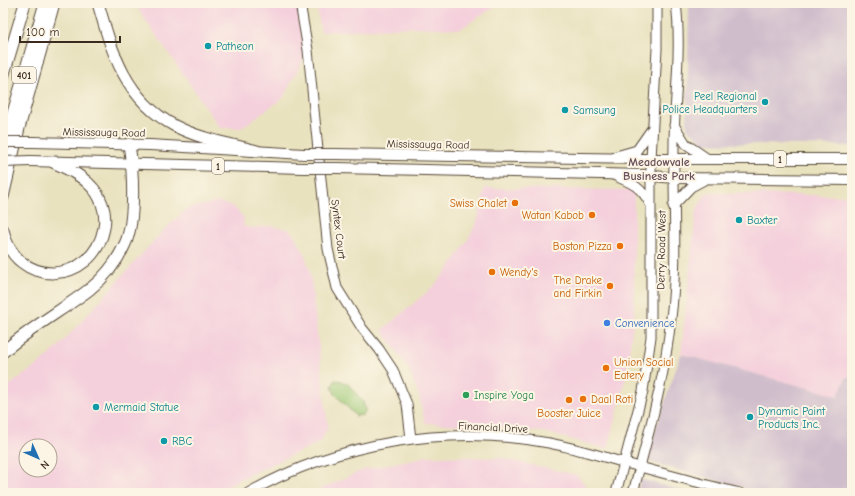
<svg xmlns="http://www.w3.org/2000/svg" width="855" height="496" font-family="'Comic Neue',sans-serif">
	<style>
		.built { fill: #f4cfdc; fill-rule: evenodd }
		.industrial { fill: #d0bdcc }
		.grass { fill: #9fca77; stroke: #6d7a4a }
		.lines { fill: none; stroke-linecap: round; stroke-linejoin: round }
		.secondary-casing { stroke: #554636; stroke-width: 11 }
		.primary-casing { stroke: #554636; stroke-width: 12 }
		.highway-casing { stroke: #554636; stroke-width: 13 }
		.secondary { stroke: #fff; stroke-width: 9 }
		.primary { stroke: #fff; stroke-width: 10 }
		.highway { stroke: #fff; stroke-width: 11 }
		.primary-bridge-casing { stroke: #554636; stroke-width: 12; stroke-linecap: butt }
		.primary-bridge { stroke: #fff; stroke-width: 10 }
		.culture-dot { fill: #0f9aa8; stroke: #fcf5e5; stroke-width: 1.5 }
		.food-dot { fill: #e8710a; stroke: #fcf5e5; stroke-width: 1.5 }
		.shop-dot { fill: #3f7fe0; stroke: #fcf5e5; stroke-width: 1.5 }
		.leisure-dot { fill: #2e9e5b; stroke: #fcf5e5; stroke-width: 1.5 }
		.labels { text-anchor: middle; stroke-width: 4; stroke-linejoin: round; paint-order: stroke }
		.shield { fill: #fcf5e5; stroke: #75675a; stroke-width: 1 }
		.shield-label { font-size: 10px; font-weight: bold; fill: #3b2a1e }
		.culture-label { font-size: 11px; fill: #0d838f; stroke: #fcf5e5; text-anchor: start }
		.street-label { font-size: 11px; fill: #3b2a1e; stroke: #fcf5e5 }
		.food-label { font-size: 11px; fill: #c56008; stroke: #fcf5e5; text-anchor: end }
		.shop-label { font-size: 11px; fill: #366cbe; stroke: #fcf5e5; text-anchor: start }
		.leisure-label { font-size: 11px; fill: #27864d; stroke: #fcf5e5; text-anchor: start }
		.neighbourhood-label { font-size: 12px; font-weight: bold; fill: #6b525e; stroke: #fcf5e5 }
	</style>
	<rect width="100%" height="100%" fill="#fcf5e5"/>
	<filter id="ink" filterUnits="userSpaceOnUse"><feTurbulence type="fractalNoise" baseFrequency=".025" numOctaves="2"/><feDisplacementMap in="SourceGraphic" scale="8" xChannelSelector="R" yChannelSelector="G"/><feConvolveMatrix kernelMatrix="1 2 1 2 8 2 1 2 1" color-interpolation-filters="sRGB"/></filter>
	<filter id="wash" filterUnits="userSpaceOnUse"><feTurbulence type="fractalNoise" baseFrequency=".012" numOctaves="4" result="noise"/><feDisplacementMap in="SourceGraphic" scale="16" xChannelSelector="R" yChannelSelector="G"/><feGaussianBlur stdDeviation="0.9" result="paint"/><feColorMatrix in="noise" values="0 0 0 0 0 0 0 0 0 0 0 0 0 0 0 0 0 1.4 0 .05"/><feComposite in="paint" operator="in"/></filter>
	<g filter="url(#wash)">
		<rect width="100%" height="100%" fill="#e9e2bf"/>
		<path class="built" d="M 134,3 L 300,3 L 308,50 L 283,98 L 241,128 L 220,128 Z
			M 316,3 L 501,3 L 460,29 L 412,27 L 321,32 Z
			M 485,188 L 634,190 L 634,315 L 626,377 L 608,449 L 543,432 L 484,426 L 425,423 L 419,396 L 408,368 L 382,330 L 432,288 L 449,268 L 466,243 L 477,222 Z
			M 706,193 L 852,196 L 852,378 L 846,377 L 838,396 L 681,354 L 696,211 Z
			M 218,202 L 233,206 L 244,218 L 243,226 L 250,228 L 270,226 L 288,229 L 293,233 L 303,250 L 310,271 L 328,427 L 320,442 L 238,480 L 217,493 L 3,493 L 3,390 L 43,361 L 58,347 L 161,233 L 188,208 ZM 26,446 L 50,446 L 50,470 L 26,470 Z
			M 427,456 L 501,458 L 577,475 L 591,493 L 312,493 L 363,470 Z"/>
		<path class="industrial" d="M 689,3 L 852,3 L 852,146 L 704,143 L 687,128 Z
			M 681,354 L 838,396 L 846,377 L 852,378 L 852,493 L 764,493 L 645,461 Z
			M 640,479 L 691,493 L 638,493 Z"/>
		<path class="grass" d="M 335,380 L 342,381 L 345,383 L 346,382 L 364,403 L 363,404 L 366,409 L 363,415 L 356,416 L 335,394 L 332,387 Z"/>
	</g>
	<g filter="url(#ink)">
		<g class="lines">
			<g class="secondary-casing">
				<path id="secondary" d="M 300,3 L 308,50 L 328,249 L 337,288 L 362,328 L 379,349 L 393,370 L 407,404 L 411,439
					M 674,125 L 686,144 L 708,159
					M 616,156 L 637,150 L 651,130
					M 613,175 C 631,183 640,185 650,204
					M 673,206 L 691,187 L 708,178
					M 248,493 C 338,442 447,424 549,443 C 580,449 610,459 640,467 C 673,476 706,485 740,493
					M 616,493 L 643,391 L 651,337 L 651,159 L 657,49 L 657,3
					M 633,493 C 648,435 665,378 671,318 C 678,262 673,202 674,146 C 674,99 682,50 676,3"/>
			</g>
			<g class="primary-casing">
				<path id="primary" d="M 33,142 L 150,145 L 304,154
					M 335,154 L 643,159 L 852,159
					M 30,161 L 303,168
					M 337,168 L 643,175 L 674,178 L 852,180"/>
			</g>
			<g class="highway-casing">
				<path id="highway" d="M 98,3 C 112,53 126,100 175,126 C 200,139 230,144 257,151
					M 3,77 L 25,3
					M 3,147 L 45,3
					M 3,197 L 19,128 L 54,3
					M 3,230 C 15,289 93,286 104,228 C 107,212 101,195 89,184 C 79,174 66,168 53,162
					M 3,352 C 30,328 61,311 90,289 C 105,277 117,262 125,244 C 136,221 133,169 129,144"/>
			</g>
			<use href="#secondary" class="secondary"/>
			<use href="#primary" class="primary"/>
			<use href="#highway" class="highway"/>
			<g class="primary-bridge-casing">
				<path id="primary-bridge" d="M 3,142 L 33,142
					M 304,154 L 335,154
					M 3,162 L 30,161
					M 303,168 L 337,168"/>
			</g>
			<use href="#primary-bridge" class="primary-bridge"/>
		</g>
	</g>
	<g class="culture-dot">
		<circle cx="208" cy="46" r="4"/>
		<circle cx="765" cy="102" r="4"/>
		<circle cx="565" cy="110" r="4"/>
		<circle cx="739" cy="220" r="4"/>
		<circle cx="96" cy="407" r="4"/>
		<circle cx="750" cy="417" r="4"/>
		<circle cx="164" cy="441" r="4"/>
	</g>
	<g class="food-dot">
		<circle cx="515" cy="203" r="4"/>
		<circle cx="592" cy="215" r="4"/>
		<circle cx="620" cy="246" r="4"/>
		<circle cx="492" cy="272" r="4"/>
		<circle cx="610" cy="286" r="4"/>
		<circle cx="606" cy="368" r="4"/>
		<circle cx="583" cy="399" r="4"/>
		<circle cx="569" cy="400" r="4"/>
	</g>
	<circle class="shop-dot" cx="607" cy="323" r="4"/>
	<circle class="leisure-dot" cx="466" cy="395" r="4"/>
	<g class="labels">
		<g class="shield">
			<rect x="12" y="67" width="24" height="16" rx="3"/>
			<rect x="774" y="151" width="12" height="16" rx="3"/>
			<rect x="212" y="158" width="12" height="16" rx="3"/>
		</g>
		<g class="shield-label">
			<text x="24" y="79">401</text>
			<text x="780" y="163">1</text>
			<text x="218" y="170">1</text>
		</g>
		<g class="culture-label">
			<text x="216" y="50">Patheon</text>
			<text x="757" y="100" text-anchor="end">Peel Regional<tspan x="757" dy="13">Police Headquarters</tspan></text>
			<text x="573" y="114">Samsung</text>
			<text x="747" y="224">Baxter</text>
			<text x="104" y="411">Mermaid Statue</text>
			<text x="758" y="415">Dynamic Paint<tspan x="758" dy="13">Products Inc.</tspan></text>
			<text x="172" y="445">RBC</text>
		</g>
		<g class="street-label">
			<text transform="translate(104 132) rotate(1)" y="4">Mississauga Road</text>
			<text transform="translate(428 144) rotate(1)" y="4">Mississauga Road</text>
			<text transform="translate(339 229) rotate(83)" y="4">Syntex Court</text>
			<text transform="translate(661 250) rotate(-89)" y="4">Derry Road West</text>
			<text transform="translate(493 427) rotate(3)" y="4">Financial Drive</text>
		</g>
		<g class="food-label">
			<text x="507" y="207">Swiss Chalet</text>
			<text x="584" y="219">Watan Kabob</text>
			<text x="612" y="250">Boston Pizza</text>
			<text x="500" y="276" text-anchor="start">Wendy's</text>
			<text x="602" y="284">The Drake<tspan x="602" dy="13">and Firkin</tspan></text>
			<text x="614" y="366" text-anchor="start">Union Social<tspan x="614" dy="13">Eatery</tspan></text>
			<text x="591" y="403" text-anchor="start">Daal Roti</text>
			<text x="569" y="417" text-anchor="middle">Booster Juice</text>
		</g>
		<g class="shop-label">
			<text x="615" y="327">Convenience</text>
		</g>
		<g class="leisure-label">
			<text x="474" y="399">Inspire Yoga</text>
		</g>
		<g class="neighbourhood-label">
			<text x="659" y="166">Meadowvale<tspan x="659" dy="14">Business Park</tspan></text>
		</g>
	</g>
	<rect width="855" height="496" fill="none" stroke="#fcf5e5" stroke-width="16"/>
	<g transform="translate(38 458) rotate(135)"><circle r="19" fill="#fcf5e5" stroke="#afa495"/>
	<path d="M0-3L7 15L0 10L-7 15Z" fill="#1f6fb2"/>
	<text y="-6" font-size="11" font-weight="bold" text-anchor="middle" fill="#3b2a1e">N</text>
	</g>
	<path d="M20 36v6h100v-6" fill="none" stroke="#3b2a1e" stroke-width="2"/>
	<text x="26" y="36" font-size="12" fill="#3b2a1e" stroke="#fcf5e5" stroke-width="3" paint-order="stroke">100 m</text>
</svg>
